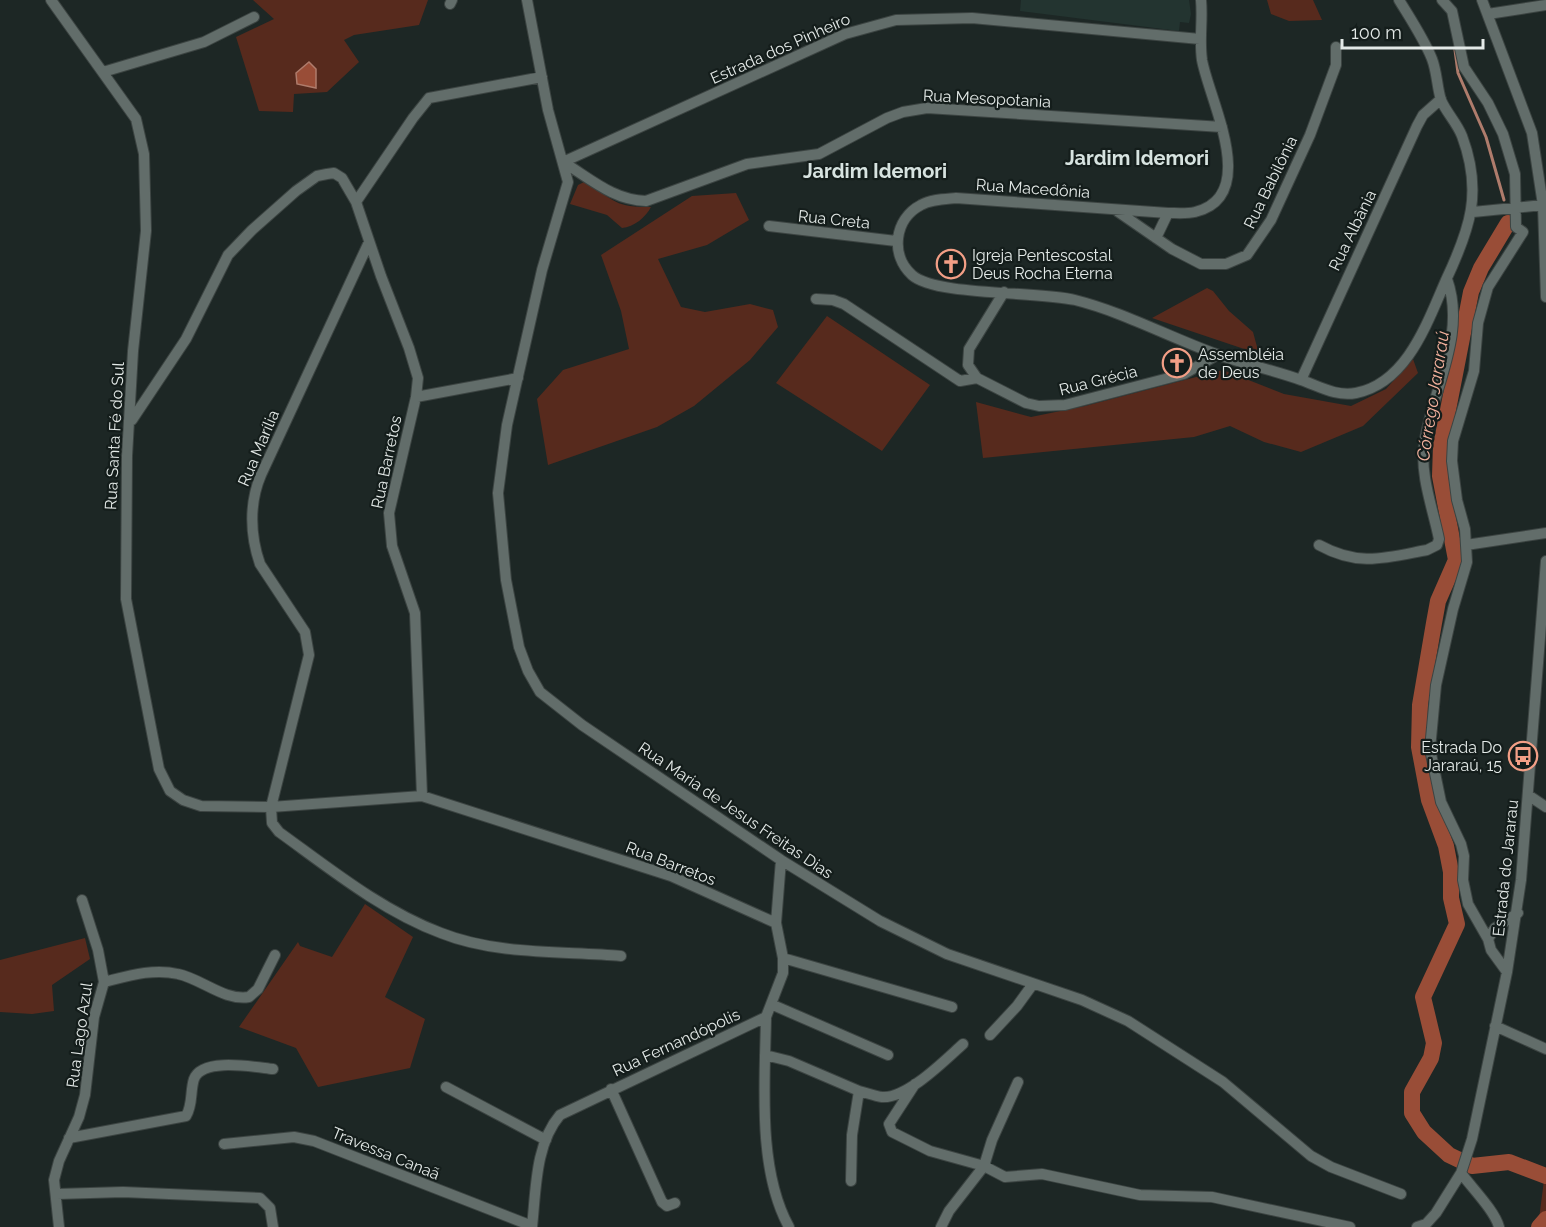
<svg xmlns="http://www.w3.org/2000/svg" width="1546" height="1227" font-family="Raleway,sans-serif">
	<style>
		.built { fill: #233430 }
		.green { fill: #572a1d }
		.water { fill: #994d37; stroke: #af7c6c; stroke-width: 1.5 }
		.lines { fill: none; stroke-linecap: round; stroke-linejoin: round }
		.stream { stroke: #af7c6c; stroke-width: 3 }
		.river { stroke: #994d37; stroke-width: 16 }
		.minor-casing { stroke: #3c4442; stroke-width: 12 }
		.minor { stroke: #626d6a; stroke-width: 10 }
		.labels { text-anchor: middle; stroke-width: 4.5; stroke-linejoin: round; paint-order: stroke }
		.street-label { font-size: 16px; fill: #e3e9e7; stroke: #141d1b }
		.poi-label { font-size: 16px; fill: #e3e9e7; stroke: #141d1b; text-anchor: start }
		.water-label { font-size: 18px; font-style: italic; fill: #f3b19d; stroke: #141d1b }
		.quarter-label { font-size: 20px; font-weight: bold; fill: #d7e3e0; stroke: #141d1b }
	</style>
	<rect width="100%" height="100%" fill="#1d2725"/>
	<path class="built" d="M 1021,0 L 1189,0 L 1191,14 L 1189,23 L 1180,22 L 1179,31 L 1020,11 Z"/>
	<path class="green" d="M 253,0 L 428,0 L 419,25 L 354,35 L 344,40 L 359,62 L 327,92 L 294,94 L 293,112 L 259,111 L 236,37 L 274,19 Z
		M 1267,0 L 1313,0 L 1322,20 L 1289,21 L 1271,14 Z
		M 584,182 C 614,198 612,208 651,207 C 646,217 634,227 622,228 L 607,215 L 570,204 L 578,185 Z
		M 736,193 L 749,220 L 707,245 L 658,259 L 681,307 L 705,312 L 750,304 L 773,310 L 778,327 L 750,360 L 694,406 L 657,427 L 548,465 L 537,399 L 563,370 L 629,349 L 621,311 L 601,255 L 692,196 Z
		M 1207,288 L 1213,291 L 1229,311 L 1253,332 L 1259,354 L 1152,318 Z
		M 827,316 L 930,385 L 882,451 L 776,383 Z
		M 1413,359 L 1418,373 L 1363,426 L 1301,452 L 1264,442 L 1230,426 L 1194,437 L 983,458 L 976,402 L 1031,417 L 1085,406 L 1223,370 L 1284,394 L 1351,406 L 1386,389 Z
		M 365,904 L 413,937 L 385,997 L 425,1019 L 410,1068 L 318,1087 L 296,1048 L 239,1027 L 298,942 L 300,946 L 332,957 Z
		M 85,938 L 90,959 L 52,985 L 54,1011 L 32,1014 L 0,1012 L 0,960 Z
		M 1546,1177 L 1546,1227 L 1538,1227 L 1544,1180 Z"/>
	<path class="water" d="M 309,62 L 316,69 L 316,88 L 297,84 L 296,73 Z"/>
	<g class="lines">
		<path class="stream" d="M 1455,50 L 1458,73 L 1486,137 L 1504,200"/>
		<path class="river" d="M 1508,223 L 1481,268 L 1471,292 L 1441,446 L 1440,476 L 1456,560 L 1438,601 L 1434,623 L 1420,705 L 1419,747 L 1429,800 L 1446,846 L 1451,872 L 1451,898 L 1457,924 L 1423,997 L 1434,1043 L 1431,1058 L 1412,1092 L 1412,1113 L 1424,1132 L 1449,1155 L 1472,1166 L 1509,1162 L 1546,1176
			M 1539,1227 L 1546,1219"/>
		<g class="minor-casing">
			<path id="minor" d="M 51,0 L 136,119 L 144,154 L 146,231 L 133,351 L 127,456 L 126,599 L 159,769 L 170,791 L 183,800 L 201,806 L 271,807 L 422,796 L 671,876 L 776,923
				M 527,0 L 548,110 L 568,182 L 542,270 L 507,425 L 498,493 L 506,580 L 519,647 L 528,671 L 540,692 L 582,725 L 781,860 L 880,921 L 947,954 L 1082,1000 L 1128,1021 L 1223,1082 L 1311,1156 L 1331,1167 L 1401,1194
				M 1201,0 C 1203,20 1199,40 1202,60 C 1209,100 1261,196 1195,212 C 1187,214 1176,213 1168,213 L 956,198 C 944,199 931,199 921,205 C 894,219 890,255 912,275 C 935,296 1037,291 1075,300 C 1123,312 1169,337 1216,354 C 1244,364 1273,370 1301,380 C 1319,386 1336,397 1356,393 C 1407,383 1427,323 1446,280 C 1470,229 1483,192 1462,136 C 1457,123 1446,112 1441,100 C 1437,87 1437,72 1432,59 C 1424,39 1410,18 1399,0
				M 1442,0 L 1452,11 L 1464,67 L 1488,103 L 1503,134 L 1515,174 L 1516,227 L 1523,232 L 1488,287 L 1478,323 L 1474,371 L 1453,441 L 1452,461 L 1457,500 L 1465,529 L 1467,562 L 1453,609 L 1436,685 L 1430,749 L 1441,802 L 1461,844 L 1464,856 L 1463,880 L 1468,904 L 1488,939
				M 1482,0 L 1532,133 L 1543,205 L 1546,297
				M 450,4 L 452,0
				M 1488,14 L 1546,5
				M 103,72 L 204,42 L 254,17
				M 563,162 C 591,179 613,200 646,201 L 747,164 L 819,154 L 887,118 L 903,112 L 927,108 L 1222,127
				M 563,162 L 845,34 L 896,20 L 972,18 L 1200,39
				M 356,202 L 413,118 L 429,98 L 542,77
				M 1117,211 L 1172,249 L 1201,264 L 1226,264 L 1247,255 L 1271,220 L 1310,135 L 1336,65 L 1336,47
				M 1473,212 L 1543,205
				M 769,226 L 896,241
				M 1156,238 L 1168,213
				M 369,242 L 261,475 C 249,503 250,535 260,564 L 305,632 L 309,655 L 271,807 L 272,823 L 279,832 C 329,868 382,911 441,933 C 496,955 562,951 621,956
				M 1004,292 L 969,349 L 968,365 L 977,378 L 1026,403 L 1039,406 L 1065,405 L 1184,374 L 1217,355
				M 816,299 L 833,300 L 844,304 L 960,381 L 977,378
				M 1301,380 L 1417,126 L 1423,115 L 1441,99
				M 416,397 L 518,378
				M 132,420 L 186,339 L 228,255 L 252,230 L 296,191 L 317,176 L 327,174 L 334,173 L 342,178 L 356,202 L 381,276 L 409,348 L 418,378 L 416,397 L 389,513 L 392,546 L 415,613 L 422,796
				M 1319,545 C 1359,567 1385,558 1427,550 L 1437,545 L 1439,539 C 1433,509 1420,476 1424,445 C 1432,390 1467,335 1447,279
				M 1466,545 L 1546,533
				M 1528,795 L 1546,807
				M 783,958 L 952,1007
				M 1507,972 L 1491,950 L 1488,939 L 1495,928 L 1518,913
				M 104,982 C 128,976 153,968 178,974 C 202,979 224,1001 249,997 L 258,989 L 275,955
				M 773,1005 L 888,1055
				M 766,1017 C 765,1082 757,1169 789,1227
				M 1495,1026 L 1546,1049
				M 990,1035 L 1017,1006 L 1033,984
				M 765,1055 L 789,1061 L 859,1091
				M 915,1084 L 889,1124 L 892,1132 L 930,1151 L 984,1166 L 1005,1177 L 1042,1174 L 1140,1195 L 1212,1197 L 1350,1227
				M 446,1087 L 546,1140
				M 611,1089 L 662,1202 L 667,1206 L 675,1203
				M 69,1138 L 186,1116 C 193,1105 190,1091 194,1079 C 202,1057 254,1067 273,1069
				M 224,1144 L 294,1137 L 314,1141 L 532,1226
				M 1461,1173 C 1472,1188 1495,1211 1499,1227
				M 851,1181 L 852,1135 L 859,1091 C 867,1093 875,1096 882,1097 C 907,1099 946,1059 963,1044
				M 57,1194 L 123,1192 L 260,1198 L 270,1208 L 273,1227
				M 59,1227 L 54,1180 L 59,1161 L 79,1117 L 85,1095 L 94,1017 L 104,982 L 98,950 L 82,900
				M 532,1227 C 536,1191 535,1144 560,1115 L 766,1017 L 783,973 L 783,958 L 776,923 L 781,860
				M 941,1227 L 949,1211 L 984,1166 L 992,1140 L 1018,1082
				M 1417,1227 L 1426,1224 L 1436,1213 L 1461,1173 L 1472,1139 L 1507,972 L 1521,880 L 1546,561"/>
		</g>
		<use href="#minor" class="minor"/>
	</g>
	<defs>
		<g id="church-ring" transform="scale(1.5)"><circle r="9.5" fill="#141d1b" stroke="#f39f86" stroke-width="1.5"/><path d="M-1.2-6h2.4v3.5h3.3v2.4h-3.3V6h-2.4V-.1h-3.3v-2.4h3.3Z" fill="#f39f86"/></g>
		<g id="bus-ring" transform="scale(1.5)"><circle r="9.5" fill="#141d1b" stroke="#f39f86" stroke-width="1.5"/><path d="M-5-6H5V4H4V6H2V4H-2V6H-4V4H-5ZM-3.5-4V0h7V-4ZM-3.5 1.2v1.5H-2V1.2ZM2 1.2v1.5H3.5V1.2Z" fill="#f39f86"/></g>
	</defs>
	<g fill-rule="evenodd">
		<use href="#church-ring" x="951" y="264"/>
		<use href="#church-ring" x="1177" y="363"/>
		<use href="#bus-ring" x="1523" y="756"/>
	</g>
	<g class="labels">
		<g class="street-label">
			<text transform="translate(780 48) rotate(-24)" y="6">Estrada dos Pinheiro</text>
			<text transform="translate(987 98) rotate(3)" y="6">Rua Mesopotania</text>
			<text transform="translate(1270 182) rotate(-64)" y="6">Rua Babilônia</text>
			<text transform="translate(1033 188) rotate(4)" y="6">Rua Macedônia</text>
			<text transform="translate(834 219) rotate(6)" y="6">Rua Creta</text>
			<text transform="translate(1352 230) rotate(-64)" y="6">Rua Albânia</text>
			<text transform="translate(1098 380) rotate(-14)" y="6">Rua Grécia</text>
			<text transform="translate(114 436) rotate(-87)" y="6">Rua Santa Fé do Sul</text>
			<text transform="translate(258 448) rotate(-67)" y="6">Rua Marília</text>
			<text transform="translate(386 462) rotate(-78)" y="6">Rua Barretos</text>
			<text transform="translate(736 810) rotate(34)" y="6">Rua Maria de Jesus Freitas Dias</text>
			<text transform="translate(671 863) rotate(21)" y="6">Rua Barretos</text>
			<text transform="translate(1505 868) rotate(-84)" y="6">Estrada do Jararau</text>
			<text transform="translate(79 1035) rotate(-82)" y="6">Rua Lago Azul</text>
			<text transform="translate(676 1042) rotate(-25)" y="6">Rua Fernandópolis</text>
			<text transform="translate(386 1153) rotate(22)" y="6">Travessa Canaã</text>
		</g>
		<g class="poi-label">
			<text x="972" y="261">Igreja Pentescostal<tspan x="972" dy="18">Deus Rocha Eterna</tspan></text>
			<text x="1198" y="360">Assembléia<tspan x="1198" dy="18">de Deus</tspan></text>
			<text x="1502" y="753" text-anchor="end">Estrada Do<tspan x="1502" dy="18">Jararaú, 15</tspan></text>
		</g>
		<g class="water-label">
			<text transform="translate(1433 396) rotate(-81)" y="6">Córrego Jararaú</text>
		</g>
		<g class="quarter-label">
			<text x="1137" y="165">Jardim Idemori</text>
			<text x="875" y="178">Jardim Idemori</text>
		</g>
	</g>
	<path d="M1342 39v9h141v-9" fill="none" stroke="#e3e9e7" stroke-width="3"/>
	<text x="1351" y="39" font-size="18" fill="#e3e9e7" stroke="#141d1b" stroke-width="4.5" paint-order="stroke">100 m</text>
</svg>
